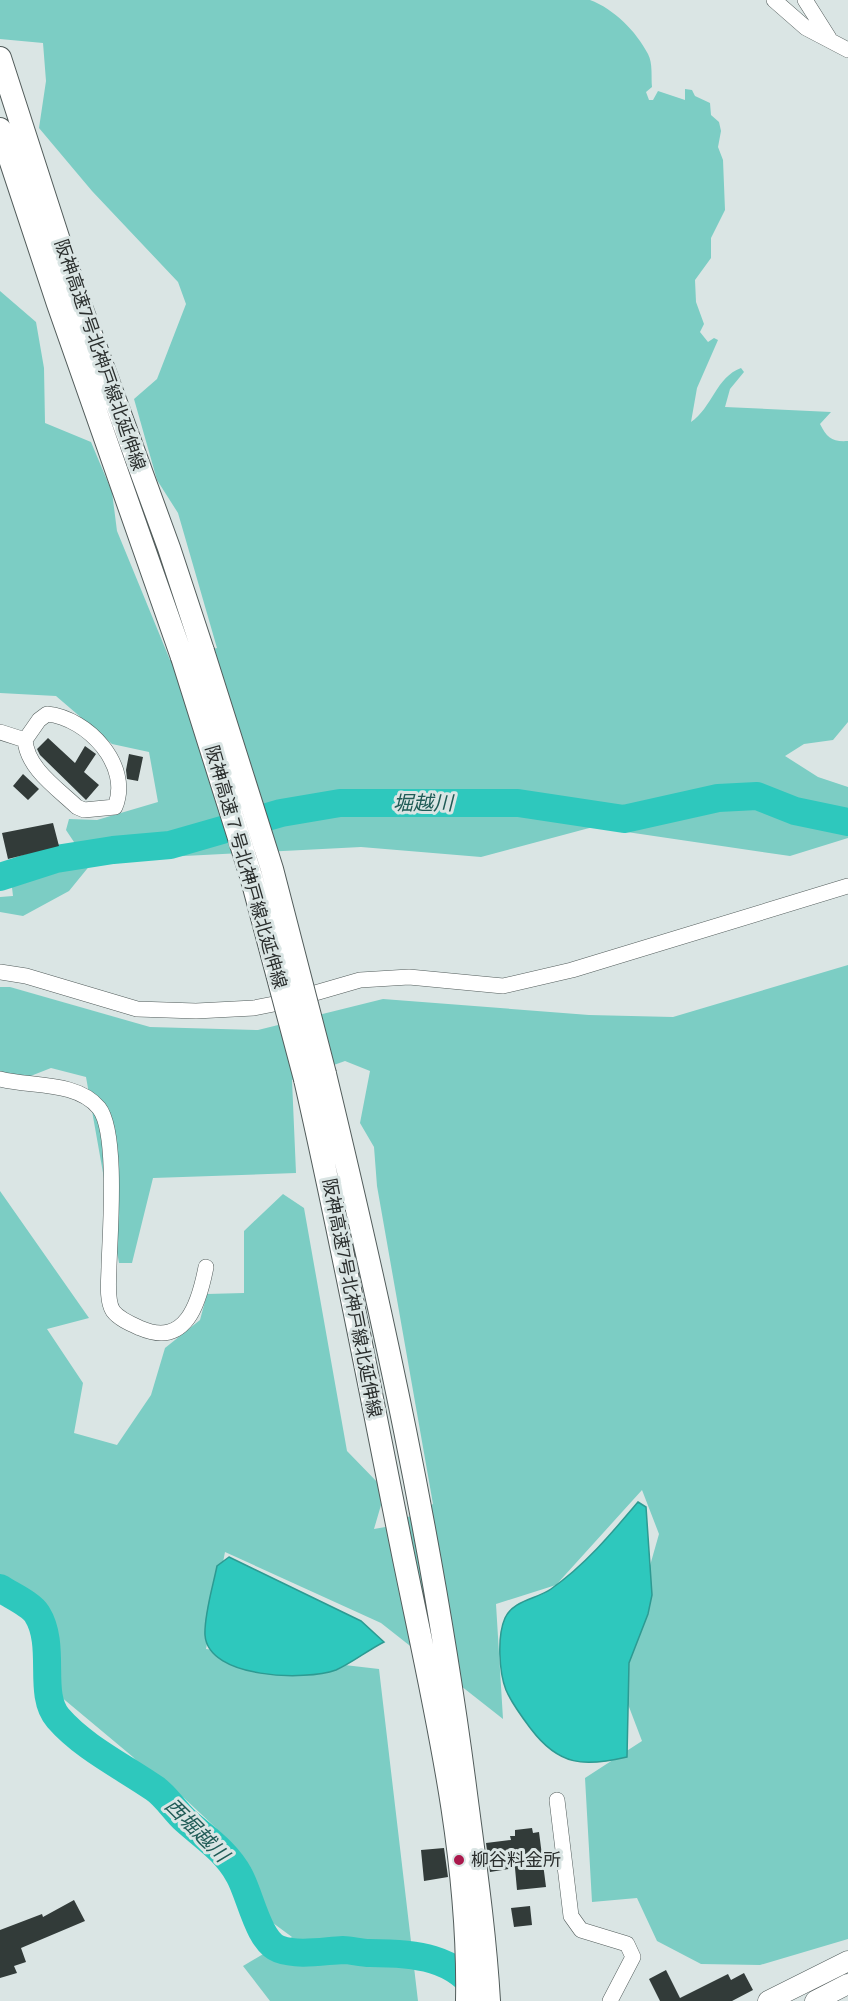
<svg xmlns="http://www.w3.org/2000/svg" width="848" height="2001" font-family="Bitter,'Noto Sans JP',serif">
	<style>
		.green { fill: #7ccdc4 }
		.water { fill: #2ec8bd; stroke: #2d9a92; stroke-width: 1.5 }
		.lines { fill: none; stroke-linecap: round; stroke-linejoin: round }
		.river { stroke: #2ec8bd; stroke-width: 28 }
		.building { fill: #323b39 }
		.minor-casing { stroke: #525c5b; stroke-width: 16 }
		.major-casing { stroke: #525c5b; stroke-width: 21 }
		.highway-casing { stroke: #525c5b; stroke-width: 24 }
		.minor { stroke: #fff; stroke-width: 15 }
		.major { stroke: #fff; stroke-width: 20 }
		.highway { stroke: #fff; stroke-width: 22 }
		.highway-bridge-casing { stroke: #525c5b; stroke-width: 24; stroke-linecap: butt }
		.highway-bridge { stroke: #fff; stroke-width: 22 }
		.poi-dot { fill: #aa184c; stroke: #dae5e4; stroke-width: 2 }
		.labels { text-anchor: middle; stroke-width: 6; stroke-linejoin: round; paint-order: stroke }
		.street-label { font-size: 18px; fill: #2a2e2d; stroke: #dae5e4 }
		.poi-label { font-size: 18px; fill: #2a2e2d; stroke: #dae5e4; text-anchor: start }
		.water-label { font-size: 20px; font-style: italic; fill: #205b56; stroke: #dae5e4 }
	</style>
	<rect width="100%" height="100%" fill="#dae5e4"/>
	<path class="green" d="M 0,0 L 590,0 C 614,9 636,31 648,54 C 653,63 651,78 652,87 L 646,92 L 649,100 L 653,100 L 658,91 L 685,100 L 685,89 L 692,90 L 695,96 L 710,103 L 711,115 L 719,122 L 721,131 L 718,147 L 723,160 L 725,210 L 711,238 L 711,258 L 695,280 L 696,302 L 704,324 L 700,332 L 708,342 L 714,338 L 718,340 L 697,388 L 691,422 C 712,408 716,377 741,368 L 744,372 L 730,389 L 725,407 L 831,412 L 820,424 C 827,438 832,442 848,441 L 848,722 L 833,740 L 804,744 L 785,756 L 818,777 L 848,787 L 848,838 L 790,856 L 593,827 L 481,857 L 361,847 L 146,858 L 91,864 L 69,891 L 23,916 L 0,912 L 0,897 L 13,896 L 11,879 L 78,848 L 66,830 L 69,819 L 97,820 L 158,802 L 149,752 L 112,744 L 56,696 L 0,693 L 0,291 L 36,322 L 44,368 L 45,423 L 91,442 L 112,492 L 117,531 L 170,660 L 217,648 L 178,513 L 157,480 L 134,399 L 157,379 L 186,304 L 178,282 L 92,191 L 39,128 L 46,81 L 43,43 L 0,39 Z
		M 848,965 L 848,1939 L 760,1965 L 701,1964 L 657,1941 L 637,1898 L 592,1902 L 585,1778 L 642,1741 L 618,1678 L 659,1534 L 642,1490 L 556,1585 L 496,1604 L 503,1719 L 381,1623 L 225,1552 L 206,1649 L 379,1669 L 418,2001 L 270,2001 L 243,1966 L 292,1937 L 273,1923 L 216,1828 L 184,1798 L 152,1778 L 133,1757 L 60,1696 L 40,1598 L 0,1576 L 0,1191 L 89,1318 L 47,1329 L 83,1383 L 74,1433 L 117,1445 L 151,1395 L 165,1348 L 200,1320 L 207,1294 L 244,1293 L 244,1231 L 283,1194 L 304,1208 L 347,1451 L 380,1485 L 381,1505 L 374,1529 L 391,1526 L 433,1504 L 377,1186 L 374,1147 L 360,1123 L 370,1071 L 345,1061 L 292,1080 L 296,1173 L 153,1178 L 132,1263 L 119,1263 L 86,1077 L 51,1068 L 23,1079 L 0,1072 L 0,987 L 10,987 L 150,1027 L 258,1030 L 383,999 L 589,1015 L 673,1017 Z"/>
	<path class="water" d="M 638,1502 L 646,1507 L 652,1595 L 648,1614 L 629,1663 L 627,1757 C 584,1767 559,1766 531,1729 C 522,1717 512,1704 506,1690 C 499,1672 497,1636 505,1618 C 513,1600 537,1599 551,1589 C 585,1565 611,1534 638,1502 Z
		M 229,1557 L 361,1621 L 384,1642 C 368,1650 352,1663 336,1670 C 306,1681 208,1679 205,1635 C 204,1615 213,1586 217,1566 Z"/>
	<g class="lines">
		<path class="river" d="M 0,877 L 56,859 L 113,850 L 170,845 L 281,813 L 340,803 L 518,803 L 624,819 L 718,798 L 757,796 L 795,811 L 848,822
			M 0,1588 C 10,1595 31,1604 37,1614 C 57,1646 37,1694 58,1718 C 83,1747 122,1766 154,1788 C 166,1796 174,1810 185,1820 C 205,1838 226,1851 239,1875 C 250,1894 258,1941 279,1949 C 298,1956 323,1951 343,1950 C 352,1950 360,1953 370,1953 C 412,1953 458,1956 481,1997"/>
	</g>
	<path class="building" d="M 48,738 L 75,763 L 85,746 L 96,754 L 84,772 L 99,785 L 86,800 L 40,755 L 37,749 Z
		M 129,754 L 143,757 L 138,781 L 127,779 L 126,770 Z
		M 23,774 L 39,789 L 28,800 L 13,786 Z
		M 53,823 L 59,846 L 8,859 L 2,833 Z
		M 532,1828 L 533,1833 L 539,1832 L 546,1887 L 517,1890 L 515,1868 L 490,1872 L 486,1843 L 511,1840 L 510,1836 L 515,1836 L 515,1830 Z
		M 444,1848 L 448,1877 L 424,1881 L 421,1850 Z
		M 74,1900 L 85,1921 L 21,1948 L 26,1962 L 14,1966 L 17,1973 L 0,1978 L 0,1930 L 42,1914 L 43,1917 Z
		M 530,1906 L 532,1925 L 514,1927 L 511,1908 Z
		M 666,1970 L 680,1998 L 728,1974 L 731,1980 L 744,1973 L 753,1990 L 732,2001 L 660,2001 L 649,1979 Z"/>
	<g class="lines">
		<g class="minor-casing">
			<path id="minor" d="M 774,0 L 806,28 L 848,50
				M 805,0 L 829,38
				M 47,714 C 88,718 132,766 115,807 L 84,810 L 77,807 C 57,788 27,768 25,740 L 39,720 Z
				M 0,732 L 25,740
				M 0,972 L 26,976 L 137,1009 L 196,1011 L 254,1008 L 284,1002 L 360,980 L 409,977 L 503,986 L 572,970 L 848,886
				M 0,1079 C 31,1087 77,1081 99,1108 C 118,1132 110,1233 109,1266 C 109,1278 106,1300 113,1311 C 119,1319 131,1324 140,1328 C 186,1348 199,1303 206,1267
				M 557,1800 L 571,1916 L 581,1930 L 627,1944 L 633,1957 L 610,2001"/>
		</g>
		<g class="major-casing">
			<path id="major" d="M 768,2001 L 848,1961
				M 815,2001 L 848,1984"/>
		</g>
		<g class="highway-casing">
			<path id="highway" d="M 0,58 L 76,293 L 169,548 L 203,651
				M 0,129 L 58,304 L 182,657
				M 325,1074 C 382,1311 435,1551 466,1794 C 475,1863 485,1932 489,2001
				M 305,1079 C 341,1236 371,1395 403,1554 C 433,1701 470,1851 467,2001"/>
		</g>
		<use href="#minor" class="minor"/>
		<use href="#major" class="major"/>
		<use href="#highway" class="highway"/>
		<g class="highway-bridge-casing">
			<path id="highway-bridge" d="M 203,651 L 272,869 L 325,1074
				M 182,657 L 251,876 L 305,1079"/>
		</g>
		<use href="#highway-bridge" class="highway-bridge"/>
	</g>
	<circle class="poi-dot" cx="459" cy="1860" r="6"/>
	<g class="labels">
		<g class="street-label">
			<text transform="translate(100 355) rotate(71)" y="6">阪神高速7号北神戸線北延伸線</text>
			<text transform="translate(246 867) rotate(74)" y="6">阪神高速７号北神戸線北延伸線</text>
			<text transform="translate(352 1298) rotate(79)" y="6">阪神高速7号北神戸線北延伸線</text>
		</g>
		<g class="poi-label">
			<text x="471" y="1866">柳谷料金所</text>
		</g>
		<g class="water-label">
			<text x="423" y="810">堀越川</text>
			<text transform="translate(197 1830) rotate(45)" y="7">西堀越川</text>
		</g>
	</g>
</svg>
